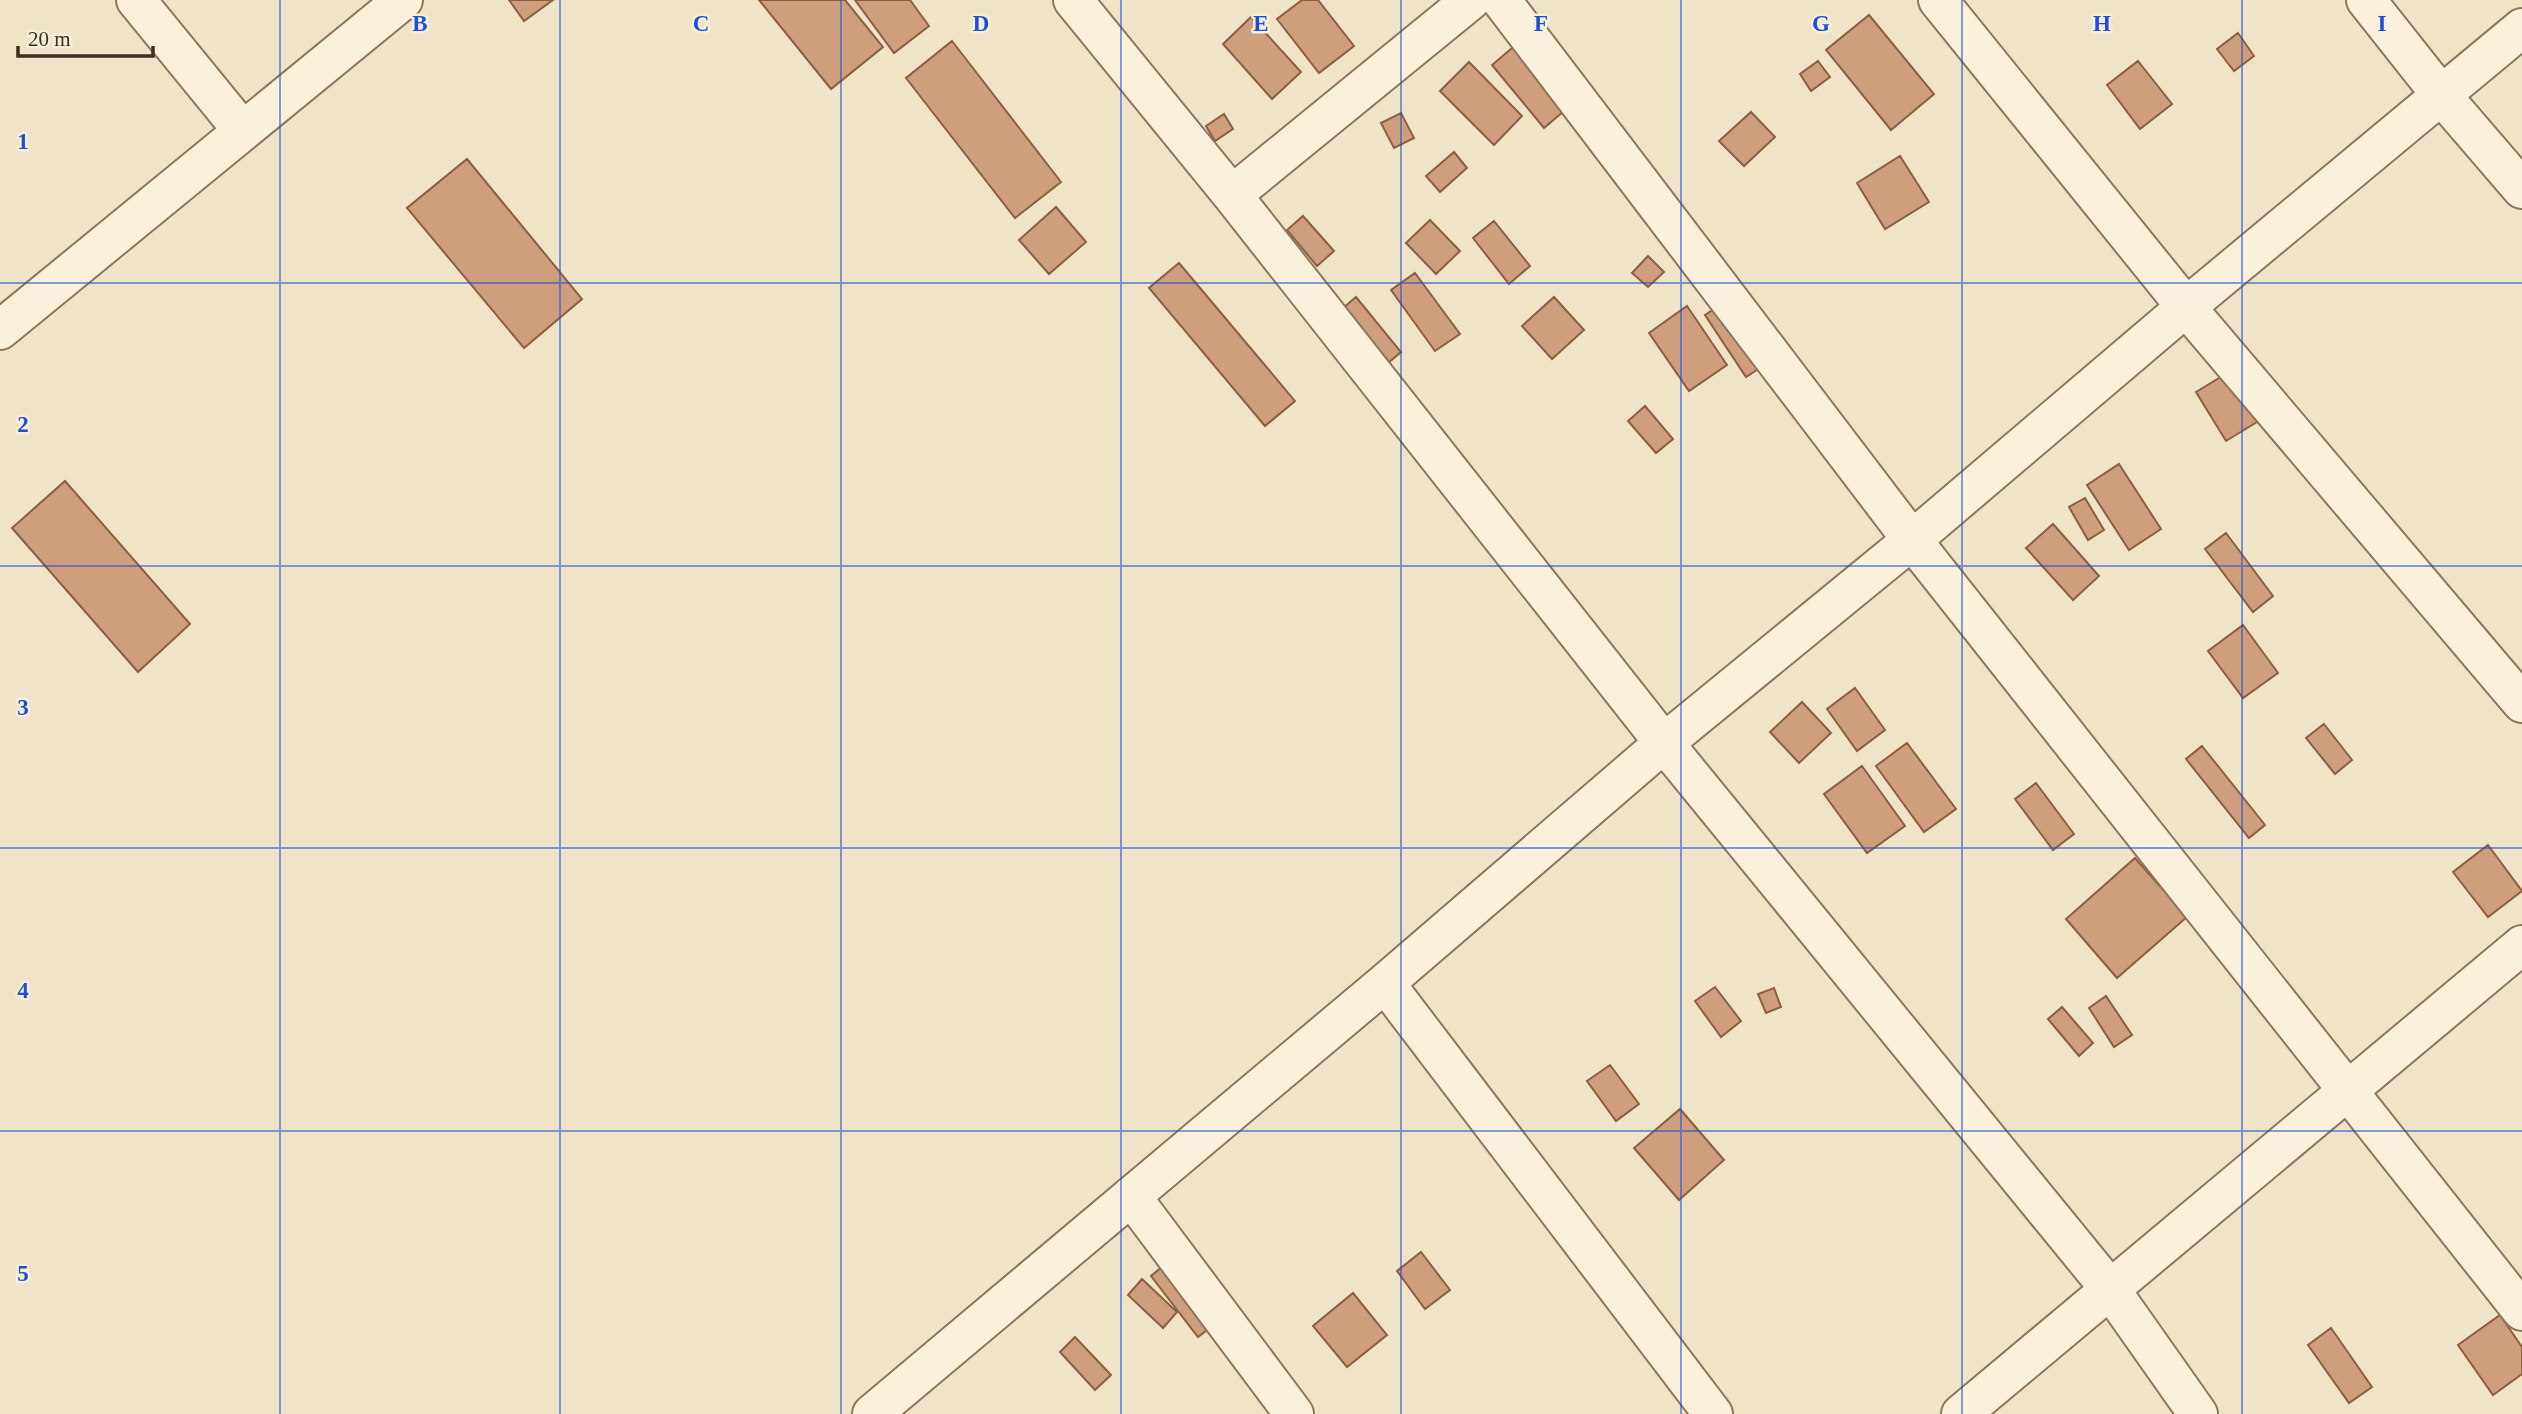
<svg xmlns="http://www.w3.org/2000/svg" width="2522" height="1414" font-family="Georgia,serif">
	<style>
		.building { fill: #cf9f7d; stroke: #8d5f41; stroke-width: 2 }
		.lines { fill: none; stroke-linecap: round; stroke-linejoin: round }
		.street-casing { stroke: #8d765c; stroke-width: 42 }
		.street { stroke: #faf1dc; stroke-width: 38 }
		.grid { fill: none; stroke: #1d4ed8; stroke-width: 2; stroke-opacity: 0.55 }
		.grid-label { font-size: 23px; text-anchor: middle; font-weight: bold; fill: #1d4ed8; stroke: #f7eed8; stroke-width: 5; stroke-linejoin: round; paint-order: stroke }
	</style>
	<rect width="100%" height="100%" fill="#f0e4c8"/>
	<path class="building" d="M 509,0 L 553,0 L 524,21 Z
		M 759,0 L 845,0 L 883,47 L 831,89 Z
		M 855,0 L 910,0 L 929,26 L 894,53 Z
		M 1302,0 L 1318,0 L 1354,46 L 1319,73 L 1277,19 Z
		M 1869,15 L 1934,94 L 1891,130 L 1826,50 Z
		M 1251,17 L 1301,72 L 1272,99 L 1223,44 Z
		M 2238,33 L 2254,56 L 2234,71 L 2217,49 Z
		M 1525,37 L 1577,100 L 1544,128 L 1492,65 Z
		M 952,41 L 1061,182 L 1015,218 L 906,78 Z
		M 1818,61 L 1830,77 L 1811,91 L 1800,74 Z
		M 2138,61 L 2172,104 L 2140,129 L 2107,85 Z
		M 1469,62 L 1522,116 L 1494,145 L 1440,91 Z
		M 1751,112 L 1775,137 L 1744,166 L 1719,141 Z
		M 1401,113 L 1414,138 L 1394,148 L 1381,123 Z
		M 1224,114 L 1233,129 L 1215,141 L 1206,126 Z
		M 1454,152 L 1467,168 L 1440,192 L 1426,176 Z
		M 1900,156 L 1929,202 L 1885,229 L 1857,183 Z
		M 467,159 L 582,299 L 524,348 L 407,208 Z
		M 1056,207 L 1086,242 L 1049,274 L 1019,240 Z
		M 1303,216 L 1334,251 L 1317,266 L 1287,230 Z
		M 1430,220 L 1460,251 L 1436,274 L 1406,243 Z
		M 1494,221 L 1530,266 L 1509,284 L 1473,238 Z
		M 1648,256 L 1664,272 L 1648,287 L 1632,273 Z
		M 1179,263 L 1295,401 L 1265,426 L 1149,288 Z
		M 1415,273 L 1460,334 L 1435,351 L 1391,290 Z
		M 1356,297 L 1401,352 L 1388,363 L 1342,309 Z
		M 1554,297 L 1584,330 L 1552,359 L 1522,326 Z
		M 1725,302 L 1766,364 L 1746,377 L 1705,315 Z
		M 1687,306 L 1727,365 L 1689,391 L 1649,333 Z
		M 2232,370 L 2262,419 L 2226,441 L 2196,392 Z
		M 1645,406 L 1673,439 L 1656,453 L 1628,421 Z
		M 2119,464 L 2161,529 L 2129,550 L 2087,485 Z
		M 65,481 L 190,624 L 138,672 L 12,528 Z
		M 2085,498 L 2104,530 L 2088,540 L 2069,507 Z
		M 2053,524 L 2099,576 L 2073,600 L 2026,548 Z
		M 2226,533 L 2273,596 L 2253,612 L 2205,549 Z
		M 2243,625 L 2278,673 L 2243,698 L 2208,651 Z
		M 1855,688 L 1885,730 L 1857,751 L 1827,709 Z
		M 1802,702 L 1831,733 L 1799,763 L 1770,732 Z
		M 2324,724 L 2352,760 L 2335,774 L 2306,738 Z
		M 1907,743 L 1956,809 L 1924,832 L 1876,766 Z
		M 2202,746 L 2265,825 L 2249,838 L 2186,759 Z
		M 1862,766 L 1905,826 L 1867,853 L 1824,794 Z
		M 2036,783 L 2074,834 L 2053,850 L 2015,799 Z
		M 2488,845 L 2522,891 L 2488,917 L 2453,872 Z
		M 2135,858 L 2187,917 L 2117,978 L 2066,919 Z
		M 1715,987 L 1741,1021 L 1721,1037 L 1695,1001 Z
		M 1774,988 L 1781,1007 L 1766,1013 L 1758,994 Z
		M 2106,996 L 2132,1035 L 2114,1047 L 2089,1008 Z
		M 2062,1007 L 2093,1043 L 2079,1056 L 2048,1019 Z
		M 1610,1065 L 1639,1104 L 1616,1121 L 1587,1081 Z
		M 1680,1109 L 1724,1160 L 1679,1200 L 1634,1148 Z
		M 1421,1252 L 1450,1290 L 1425,1309 L 1397,1271 Z
		M 1163,1266 L 1211,1327 L 1198,1337 L 1151,1276 Z
		M 1142,1279 L 1177,1312 L 1163,1328 L 1128,1295 Z
		M 1353,1293 L 1387,1335 L 1347,1367 L 1313,1326 Z
		M 2500,1315 L 2522,1347 L 2522,1374 L 2493,1395 L 2458,1345 Z
		M 2331,1328 L 2372,1387 L 2349,1403 L 2308,1345 Z
		M 1075,1337 L 1111,1375 L 1095,1390 L 1060,1352 Z"/>
	<g class="lines">
		<g class="street-casing">
			<path id="street" d="M 136,0 L 243,131
				M 1073,0 L 1232,195 L 1664,743 L 2110,1289 L 2198,1414
				M 1501,0 L 1912,540 L 2522,1311
				M 1938,0 L 2186,307 L 2522,703
				M 2366,0 L 2442,96 L 2522,189
				M 1232,195 L 1471,0
				M 0,330 L 403,0
				M 1385,983 L 1713,1414
				M 1131,1196 L 1294,1414
				M 872,1414 L 1385,983 L 1664,743 L 1912,540 L 2186,307 L 2522,28
				M 1961,1414 L 2522,945"/>
		</g>
		<use href="#street" class="street"/>
	</g>
	<path class="grid" d="M 280,0 L 280,1414M 560,0 L 560,1414M 841,0 L 841,1414M 1121,0 L 1121,1414M 1401,0 L 1401,1414M 1681,0 L 1681,1414M 1962,0 L 1962,1414M 2242,0 L 2242,1414M 0,283 L 2522,283M 0,566 L 2522,566M 0,848 L 2522,848M 0,1131 L 2522,1131"/>
	<g class="grid-label">
		<text x="420" y="31">B</text>
		<text x="701" y="31">C</text>
		<text x="981" y="31">D</text>
		<text x="1261" y="31">E</text>
		<text x="1541" y="31">F</text>
		<text x="1821" y="31">G</text>
		<text x="2102" y="31">H</text>
		<text x="2382" y="31">I</text>
		<text x="23" y="149">1</text>
		<text x="23" y="432">2</text>
		<text x="23" y="715">3</text>
		<text x="23" y="998">4</text>
		<text x="23" y="1281">5</text>
	</g>
	<path d="M18 46v10h135v-10" fill="none" stroke="#3d2e20" stroke-width="3.5"/>
	<text x="28" y="46" font-size="21" fill="#3d2e20" stroke="#f7eed8" stroke-width="5" paint-order="stroke">20 m</text>
</svg>
